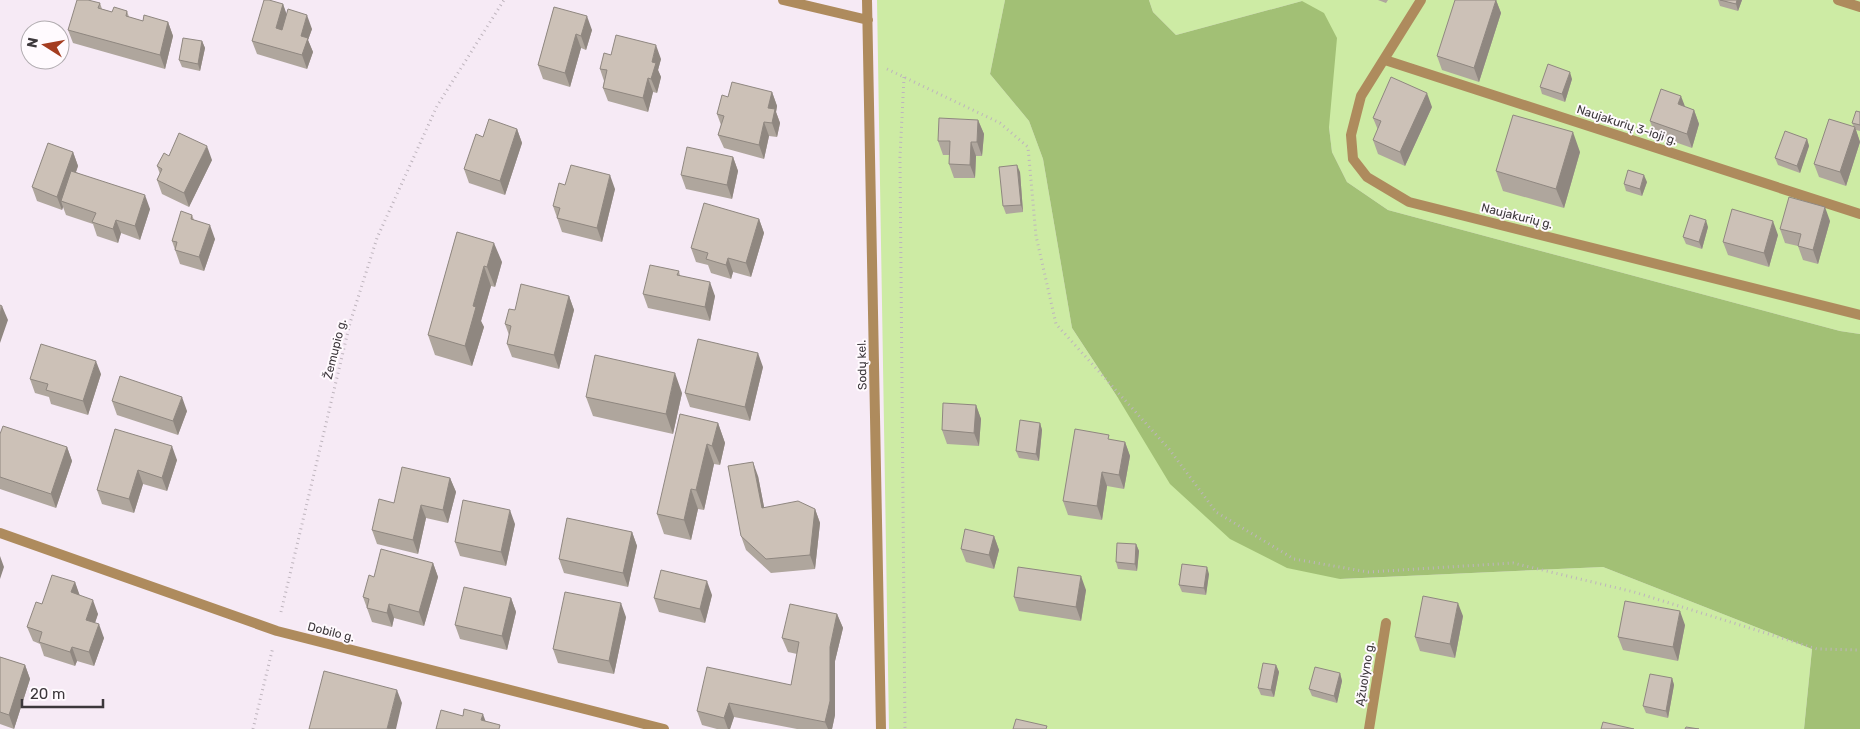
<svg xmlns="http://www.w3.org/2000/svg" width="1860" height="729" font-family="Rubik,sans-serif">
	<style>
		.green { fill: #cdeba4 }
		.forest { fill: #a2c075 }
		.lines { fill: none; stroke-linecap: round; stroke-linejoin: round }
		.path { stroke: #beb4bd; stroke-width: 3; stroke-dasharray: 1 4; stroke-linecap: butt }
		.minor { stroke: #ae8b5d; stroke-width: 10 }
		.wall { fill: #afa69d }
		.shaded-wall { fill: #8f8780 }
		.building { fill: #ccc1b7; stroke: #8f8780 }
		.labels { text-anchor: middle; stroke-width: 4; stroke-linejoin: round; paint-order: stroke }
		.street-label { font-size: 12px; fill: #3c373b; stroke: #fffafe }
	</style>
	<rect width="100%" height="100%" fill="#f6eaf5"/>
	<path class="green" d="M 877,0 L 1005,0 L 990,74 L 1029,121 L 1043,159 L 1072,328 L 1118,398 L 1340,579 L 1603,567 L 1812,649 L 1804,729 L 889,729 Z
		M 1149,0 L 1860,0 L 1860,334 L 1840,331 L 1388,210 L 1347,182 L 1332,152 L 1329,127 L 1302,1 L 1176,35 L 1153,12 Z"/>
	<path class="forest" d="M 1005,0 L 1149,0 L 1153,12 L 1176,35 L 1302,1 L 1324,13 L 1337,38 L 1329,127 L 1332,152 L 1347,182 L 1388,210 L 1840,331 L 1860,334 L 1860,729 L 1804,729 L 1812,649 L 1603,567 L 1340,579 L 1287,568 L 1230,539 L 1170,484 L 1118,398 L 1072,328 L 1043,159 L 1029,121 L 990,74 Z"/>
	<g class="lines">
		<path class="path" d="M 887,69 L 1000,123 L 1028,147 L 1036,236 L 1056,324 L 1169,449 L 1216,512 L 1294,559 L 1368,572 L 1513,563 L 1634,592 L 1817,649 L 1860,650
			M 904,77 L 900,157 L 905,729
			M 281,612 L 350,323 L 377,238 L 437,106 L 504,0
			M 253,729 L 273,647"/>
		<path class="minor" d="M 783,0 L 868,20
			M 867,0 L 881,729
			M 1421,0 L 1361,96 L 1351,135 L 1353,159 L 1367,177 L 1409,202 L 1860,315
			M 1838,0 L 1860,7
			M 1385,60 L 1860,214
			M 0,533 L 277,631 L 664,729
			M 1369,729 L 1386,623"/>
	</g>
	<path class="wall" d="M 1378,0 L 1388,0 L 1386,3 Z
		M 1496,0 L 1501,13 L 1479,82 L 1442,70 L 1437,56 Z
		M 1718,0 L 1742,0 L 1738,11 L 1720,6 Z
		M 100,3 L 102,9 L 112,12 L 127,11 L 129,17 L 143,21 L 168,22 L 173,36 L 165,69 L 73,43 L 68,30 Z
		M 283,4 L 286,14 L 312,29 L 308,40 L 313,52 L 307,69 L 257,54 L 252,41 Z
		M 554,7 L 592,30 L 586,50 L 581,48 L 570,87 L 543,79 L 538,65 Z
		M 202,41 L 205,48 L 200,71 L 182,67 L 179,60 Z
		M 611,55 L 661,59 L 658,70 L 661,77 L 657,93 L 653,92 L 648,112 L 608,101 L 603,88 L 604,81 L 600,69 Z
		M 1572,79 L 1565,102 L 1542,94 L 1540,87 Z
		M 772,92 L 777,106 L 776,112 L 780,123 L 777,137 L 769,136 L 764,159 L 724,148 L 718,135 L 721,125 L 717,114 L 728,97 Z
		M 1432,107 L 1405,166 L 1378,154 L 1373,140 L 1378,130 L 1373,118 Z
		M 1685,107 L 1694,110 L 1699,124 L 1692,148 L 1655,135 L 1650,121 Z
		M 1860,112 L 1860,131 L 1856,130 L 1860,142 L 1846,186 L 1819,177 L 1814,164 L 1854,127 L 1852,123 Z
		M 978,120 L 984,134 L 982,156 L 976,156 L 975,178 L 954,178 L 949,164 L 950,155 L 943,155 L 938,141 Z
		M 517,129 L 522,143 L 505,195 L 469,183 L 464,169 L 483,137 Z
		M 1807,139 L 1809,146 L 1800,173 L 1778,165 L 1775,158 Z
		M 73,152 L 78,166 L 76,172 L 150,209 L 140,240 L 121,233 L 118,243 L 97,236 L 93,224 L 66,215 L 63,207 L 62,210 L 37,201 L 32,187 Z
		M 1580,152 L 1564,208 L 1503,191 L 1496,171 Z
		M 169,156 L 212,160 L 189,207 L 162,194 L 157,180 L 160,174 L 157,166 Z
		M 733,157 L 738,171 L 732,199 L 686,189 L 681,175 Z
		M 1020,172 L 1023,212 L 1006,214 L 1003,206 Z
		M 1647,182 L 1642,196 L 1626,191 L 1624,184 Z
		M 565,185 L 615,189 L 602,242 L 562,232 L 553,206 Z
		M 192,215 L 194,220 L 215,239 L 204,271 L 180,264 L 172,241 Z
		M 759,219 L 764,233 L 751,277 L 733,272 L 731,279 L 711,273 L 708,265 L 696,262 L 691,248 Z
		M 1830,221 L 1818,264 L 1803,260 L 1798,246 L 1785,243 L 1780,229 Z
		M 1708,227 L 1702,249 L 1686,244 L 1683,237 Z
		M 457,232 L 502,262 L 495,287 L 491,286 L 481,321 L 484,327 L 472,366 L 435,355 L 428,335 Z
		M 1778,235 L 1769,267 L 1728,255 L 1723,242 Z
		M 679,271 L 680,276 L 715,296 L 710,321 L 648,308 L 643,294 Z
		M 569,296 L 574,310 L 559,369 L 512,357 L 507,344 L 509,335 L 505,324 L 515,310 Z
		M 763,367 L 750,421 L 690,407 L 685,393 Z
		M 101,374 L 88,415 L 51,404 L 49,397 L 35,393 L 30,379 Z
		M 682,393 L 673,434 L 593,416 L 586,397 Z
		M 112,401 L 187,411 L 178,435 L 117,415 Z
		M 976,405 L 981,419 L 979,446 L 947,444 L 942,430 Z
		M 718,423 L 725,443 L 720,465 L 714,464 L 704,510 L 698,509 L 691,540 L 664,534 L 657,514 Z
		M 1040,423 L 1042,430 L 1039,461 L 1019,458 L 1016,451 Z
		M 115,429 L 177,460 L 167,491 L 143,484 L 134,513 L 102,504 L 97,490 Z
		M 0,434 L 67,447 L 72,461 L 56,508 L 0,489 Z
		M 1125,442 L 1130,456 L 1124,489 L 1107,486 L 1102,520 L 1068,515 L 1063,501 Z
		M 758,476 L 764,507 L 815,509 L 820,523 L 815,569 L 771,573 L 746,550 L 741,536 Z
		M 450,478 L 456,492 L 448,523 L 426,518 L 418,554 L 377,544 L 372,530 Z
		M 515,524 L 506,566 L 460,556 L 455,542 Z
		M 632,532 L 637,546 L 628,587 L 564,573 L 559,559 Z
		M 994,536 L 999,550 L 994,569 L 966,562 L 961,549 Z
		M 1136,544 L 1139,551 L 1137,571 L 1118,569 L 1116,562 Z
		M 433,563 L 438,577 L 424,626 L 394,618 L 392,627 L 372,622 L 363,597 L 374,577 Z
		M 1209,574 L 1206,595 L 1182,592 L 1179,585 Z
		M 75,582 L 79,595 L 98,614 L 95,623 L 104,638 L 94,666 L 77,661 L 75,666 L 44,656 L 40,644 L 33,641 L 27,627 L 42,604 Z
		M 1086,590 L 1081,621 L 1019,611 L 1014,597 Z
		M 712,595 L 705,623 L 659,612 L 654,598 Z
		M 511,598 L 516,612 L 507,650 L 460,639 L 455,625 Z
		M 837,614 L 843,628 L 835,661 L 835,715 L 832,729 L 797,729 L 734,717 L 730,729 L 717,729 L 702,725 L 697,711 L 791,685 L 797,654 L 788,652 L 782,638 Z
		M 1463,616 L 1455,658 L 1420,651 L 1415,637 Z
		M 626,617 L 614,674 L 558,663 L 553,649 Z
		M 1685,625 L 1678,661 L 1623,650 L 1618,637 Z
		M 0,657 L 25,665 L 30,679 L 14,729 L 0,724 Z
		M 1276,665 L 1279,672 L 1274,697 L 1261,695 L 1258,688 Z
		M 1340,673 L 1342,681 L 1337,703 L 1312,696 L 1309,689 Z
		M 1672,678 L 1674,685 L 1668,718 L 1646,713 L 1643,706 Z"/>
	<path class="shaded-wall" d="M 1496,0 L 1501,13 L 1479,82 L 1474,68 Z
		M 1737,0 L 1742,0 L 1738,11 L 1736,4 Z
		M 283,4 L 288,18 L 281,42 L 276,28 Z
		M 307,15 L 312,29 L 308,40 L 313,52 L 307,69 L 302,55 L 301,36 Z
		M 587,16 L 592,30 L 586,50 L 581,36 Z
		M 168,22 L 173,36 L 165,69 L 160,55 Z
		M 576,34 L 581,48 L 570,87 L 565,73 Z
		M 202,41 L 205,48 L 200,71 L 198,64 Z
		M 656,45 L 661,59 L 658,70 L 661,77 L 657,93 L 651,79 L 652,62 Z
		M 1570,72 L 1572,79 L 1565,102 L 1562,94 Z
		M 648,78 L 653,92 L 648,112 L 643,98 Z
		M 772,92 L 777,106 L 776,112 L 780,123 L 777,137 L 772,123 L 768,108 Z
		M 1427,93 L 1432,107 L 1405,166 L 1400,152 Z
		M 1681,96 L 1686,109 L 1678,104 Z
		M 1694,110 L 1699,124 L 1692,148 L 1687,134 Z
		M 978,120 L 984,134 L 982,156 L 977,142 Z
		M 764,122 L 769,136 L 764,159 L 759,145 Z
		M 1855,127 L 1860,142 L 1846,186 L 1840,172 Z
		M 517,129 L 522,143 L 505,195 L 500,181 Z
		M 1573,132 L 1580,152 L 1564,208 L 1556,189 Z
		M 1807,139 L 1809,146 L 1800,173 L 1797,166 Z
		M 971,142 L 976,156 L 975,178 L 970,165 Z
		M 207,146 L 212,160 L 189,207 L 184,193 Z
		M 73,152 L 78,166 L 65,203 L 61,201 L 63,207 L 62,210 L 57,197 Z
		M 733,157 L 738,171 L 732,199 L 727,185 Z
		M 1017,165 L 1020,172 L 1023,212 L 1021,205 Z
		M 610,175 L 615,189 L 602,242 L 597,228 Z
		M 1644,175 L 1647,182 L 1642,196 L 1640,189 Z
		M 145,195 L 150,209 L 140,240 L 135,226 Z
		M 1825,207 L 1830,221 L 1818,264 L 1813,250 Z
		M 759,219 L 764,233 L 751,277 L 746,263 Z
		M 116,220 L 121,233 L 118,243 L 113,229 Z
		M 1706,220 L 1708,227 L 1702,249 L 1699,242 Z
		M 1773,221 L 1778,235 L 1769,267 L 1764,253 Z
		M 210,225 L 215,239 L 204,271 L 199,257 Z
		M 494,243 L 502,262 L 495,287 L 487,267 Z
		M 728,258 L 733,272 L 731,279 L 726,265 Z
		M 484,266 L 491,286 L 481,321 L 484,327 L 472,366 L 465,346 L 473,306 Z
		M 710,282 L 715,296 L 710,321 L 705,307 Z
		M 569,296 L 574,310 L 559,369 L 554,355 Z
		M 2,306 L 8,320 L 0,343 L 0,314 Z
		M 758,353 L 763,367 L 750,421 L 745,407 Z
		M 96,361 L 101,374 L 88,415 L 83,401 Z
		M 675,373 L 682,393 L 673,434 L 666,414 Z
		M 182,397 L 187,411 L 178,435 L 173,421 Z
		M 976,405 L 981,419 L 979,446 L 974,433 Z
		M 718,423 L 725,443 L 720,465 L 712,446 Z
		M 1040,423 L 1042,430 L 1039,461 L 1036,454 Z
		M 1125,442 L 1130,456 L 1124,489 L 1119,475 Z
		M 707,444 L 714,464 L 704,510 L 696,490 Z
		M 172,446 L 177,460 L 167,491 L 162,478 Z
		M 67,447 L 72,461 L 56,508 L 51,494 Z
		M 753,462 L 758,476 L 767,522 L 762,508 Z
		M 138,470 L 143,484 L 134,513 L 129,499 Z
		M 1102,472 L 1107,486 L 1102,520 L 1097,506 Z
		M 450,478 L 456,492 L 448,523 L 443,510 Z
		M 691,489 L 698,509 L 691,540 L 684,520 Z
		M 421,505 L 426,518 L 418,554 L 413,540 Z
		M 815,509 L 820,523 L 815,569 L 810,555 Z
		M 510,510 L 515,524 L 506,566 L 501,552 Z
		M 632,532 L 637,546 L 628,587 L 623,573 Z
		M 994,536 L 999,550 L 994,569 L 989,555 Z
		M 1136,544 L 1139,551 L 1137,571 L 1135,564 Z
		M 0,556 L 4,567 L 0,579 Z
		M 433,563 L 438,577 L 424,626 L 419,612 Z
		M 1207,567 L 1209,574 L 1206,595 L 1204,588 Z
		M 1081,576 L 1086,590 L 1081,621 L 1076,607 Z
		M 707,581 L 712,595 L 705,623 L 700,609 Z
		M 75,582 L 80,596 L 71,592 Z
		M 511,598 L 516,612 L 507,650 L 502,636 Z
		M 93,600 L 98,614 L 91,634 L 86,620 Z
		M 621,603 L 626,617 L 614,674 L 609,661 Z
		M 1458,603 L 1463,616 L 1455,658 L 1450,644 Z
		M 389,604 L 394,618 L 392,627 L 387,613 Z
		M 1680,611 L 1685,625 L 1678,661 L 1673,647 Z
		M 837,614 L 843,628 L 835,661 L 835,715 L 832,729 L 828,729 L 825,722 L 830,647 Z
		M 99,624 L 104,638 L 94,666 L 89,652 Z
		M 72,647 L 77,661 L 75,666 L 70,652 Z
		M 25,665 L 30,679 L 14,729 L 9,715 Z
		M 1276,665 L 1279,672 L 1274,697 L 1271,690 Z
		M 1340,673 L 1342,681 L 1337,703 L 1334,696 Z
		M 1672,678 L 1674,685 L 1668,718 L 1666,711 Z
		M 397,690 L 402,703 L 396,729 L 387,729 Z
		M 729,703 L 734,717 L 730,729 L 728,729 L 724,718 Z
		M 483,714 L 488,728 L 481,720 Z"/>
	<path class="building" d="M 77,0 L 88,0 L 100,3 L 98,8 L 112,12 L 114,7 L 127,11 L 126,16 L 143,21 L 144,15 L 168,22 L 160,55 L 68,30 Z
		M 264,0 L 269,0 L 283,4 L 276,28 L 282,30 L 288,9 L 307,15 L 301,36 L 308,38 L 302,55 L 252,41 Z
		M 1455,0 L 1496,0 L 1474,68 L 1437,56 Z
		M 1720,0 L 1737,0 L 1736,4 Z
		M 554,7 L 587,16 L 581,36 L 576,34 L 565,73 L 538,65 Z
		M 616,35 L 656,45 L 652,62 L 656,63 L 651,79 L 648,78 L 643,98 L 603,88 L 607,70 L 600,69 L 604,53 L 611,55 Z
		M 183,38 L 202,41 L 198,64 L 179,60 Z
		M 1548,64 L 1570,72 L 1562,94 L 1540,87 Z
		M 1391,77 L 1427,93 L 1400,152 L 1373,140 L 1381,121 L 1373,118 Z
		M 732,82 L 772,92 L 768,108 L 775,109 L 772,123 L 764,122 L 759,145 L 718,135 L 724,116 L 717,114 L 722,95 L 728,97 Z
		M 1661,89 L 1681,96 L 1678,104 L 1694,110 L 1687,134 L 1650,121 Z
		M 1856,111 L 1860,112 L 1860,125 L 1852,123 Z
		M 1513,115 L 1573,132 L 1556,189 L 1496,171 Z
		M 939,118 L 978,120 L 977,142 L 971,142 L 970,165 L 949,164 L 950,141 L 938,141 Z
		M 489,119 L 517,129 L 500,181 L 464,169 L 476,134 L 483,137 Z
		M 1829,119 L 1855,127 L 1840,172 L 1814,164 Z
		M 1785,131 L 1807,139 L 1797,166 L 1775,158 Z
		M 179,133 L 207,146 L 184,193 L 157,180 L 162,169 L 157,166 L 164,153 L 169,156 Z
		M 48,143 L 73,152 L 57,197 L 32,187 Z
		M 687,147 L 733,157 L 727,185 L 681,175 Z
		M 571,165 L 610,175 L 597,228 L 557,218 L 560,208 L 553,206 L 559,183 L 565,185 Z
		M 1017,165 L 1021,205 L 1003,206 L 999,167 Z
		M 1628,170 L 1644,175 L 1640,189 L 1624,184 Z
		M 71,171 L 145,195 L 135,226 L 116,220 L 113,229 L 92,222 L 96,213 L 61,201 Z
		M 1789,197 L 1825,207 L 1813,250 L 1798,246 L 1801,234 L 1780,229 Z
		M 704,203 L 759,219 L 746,263 L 728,258 L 726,265 L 706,259 L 708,253 L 691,248 Z
		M 1732,209 L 1773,221 L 1764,253 L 1723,242 Z
		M 181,211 L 192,215 L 191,219 L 210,225 L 199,257 L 175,250 L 177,242 L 172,241 Z
		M 1690,215 L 1706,220 L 1699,242 L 1683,237 Z
		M 457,232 L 494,243 L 487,267 L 484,266 L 473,306 L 476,307 L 465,346 L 428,335 Z
		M 650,265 L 679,271 L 677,275 L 710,282 L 705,307 L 643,294 Z
		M 521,284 L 569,296 L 554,355 L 507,344 L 511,326 L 505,324 L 509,309 L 515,310 Z
		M 0,305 L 2,306 L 0,314 Z
		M 698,339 L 758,353 L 745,407 L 685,393 Z
		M 41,344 L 96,361 L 83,401 L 46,390 L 48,384 L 30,379 Z
		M 595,355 L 675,373 L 666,414 L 586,397 Z
		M 120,376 L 182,397 L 173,421 L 112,401 Z
		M 943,403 L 976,405 L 974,433 L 942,430 Z
		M 680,414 L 718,423 L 712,446 L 707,444 L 696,490 L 691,489 L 684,520 L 657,514 Z
		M 1020,420 L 1040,423 L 1036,454 L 1016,451 Z
		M 3,426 L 67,447 L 51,494 L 0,477 L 0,434 Z
		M 115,429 L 172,446 L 162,478 L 138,470 L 129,499 L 97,490 Z
		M 1075,429 L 1109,435 L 1108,439 L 1125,442 L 1119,475 L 1102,472 L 1097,506 L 1063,501 Z
		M 753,462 L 762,508 L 798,501 L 815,509 L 810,555 L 766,559 L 741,536 L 728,466 Z
		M 402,467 L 450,478 L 443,510 L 421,505 L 413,540 L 372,530 L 379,499 L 394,503 Z
		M 463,500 L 510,510 L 501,552 L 455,542 Z
		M 567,518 L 632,532 L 623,573 L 559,559 Z
		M 965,529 L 994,536 L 989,555 L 961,549 Z
		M 1117,543 L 1136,544 L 1135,564 L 1116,562 Z
		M 381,549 L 433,563 L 419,612 L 389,604 L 387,613 L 367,608 L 369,599 L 363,597 L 369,575 L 374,577 Z
		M 1182,564 L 1207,567 L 1204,588 L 1179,585 Z
		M 1018,567 L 1081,576 L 1076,607 L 1014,597 Z
		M 661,570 L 707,581 L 700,609 L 654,598 Z
		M 52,575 L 75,582 L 71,592 L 93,600 L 86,620 L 99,624 L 89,652 L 72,647 L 70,652 L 39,642 L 42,632 L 27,627 L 36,602 L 42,604 Z
		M 464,587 L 511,598 L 502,636 L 455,625 Z
		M 565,592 L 621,603 L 609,661 L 553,649 Z
		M 1423,596 L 1458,603 L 1450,644 L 1415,637 Z
		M 1625,601 L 1680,611 L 1673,647 L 1618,637 Z
		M 790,604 L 837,614 L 830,647 L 830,701 L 825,722 L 729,703 L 724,718 L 697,711 L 707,667 L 791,685 L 799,642 L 782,638 Z
		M 0,657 L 25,665 L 9,715 L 0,712 Z
		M 1263,663 L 1276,665 L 1271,690 L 1258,688 Z
		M 1315,667 L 1340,673 L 1334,696 L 1309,689 Z
		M 324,671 L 397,690 L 387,729 L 309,729 Z
		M 1650,674 L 1672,678 L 1666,711 L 1643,706 Z
		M 464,709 L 483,714 L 481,720 L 500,725 L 499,729 L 436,729 L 441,710 L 463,716 Z
		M 1016,719 L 1047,726 L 1046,729 L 1013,729 Z
		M 1603,722 L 1634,729 L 1601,729 Z
		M 1686,727 L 1699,729 L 1685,729 Z"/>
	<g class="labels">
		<g class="street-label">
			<text transform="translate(1627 125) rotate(18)" y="4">Naujakurių 3-ioji g.</text>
			<text transform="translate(1517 216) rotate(14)" y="4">Naujakurių g.</text>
			<text transform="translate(335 349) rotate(-76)" y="4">Žemupio g.</text>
			<text transform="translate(862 365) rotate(-91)" y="4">Sodų kel.</text>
			<text transform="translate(331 632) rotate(14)" y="4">Dobilo g.</text>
			<text transform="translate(1365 674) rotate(-81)" y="4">Ąžuolyno g.</text>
		</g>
	</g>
	<g transform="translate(45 45) rotate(281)"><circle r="24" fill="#fffafe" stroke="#b1acb0"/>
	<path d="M0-4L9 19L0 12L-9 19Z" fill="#a43c20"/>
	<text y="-8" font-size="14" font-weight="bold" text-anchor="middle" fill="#3c373b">N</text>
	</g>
	<path d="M22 699v8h81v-8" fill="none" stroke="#3c373b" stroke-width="2.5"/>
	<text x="30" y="699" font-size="15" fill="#3c373b" stroke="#fffafe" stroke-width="4" paint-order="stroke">20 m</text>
</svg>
